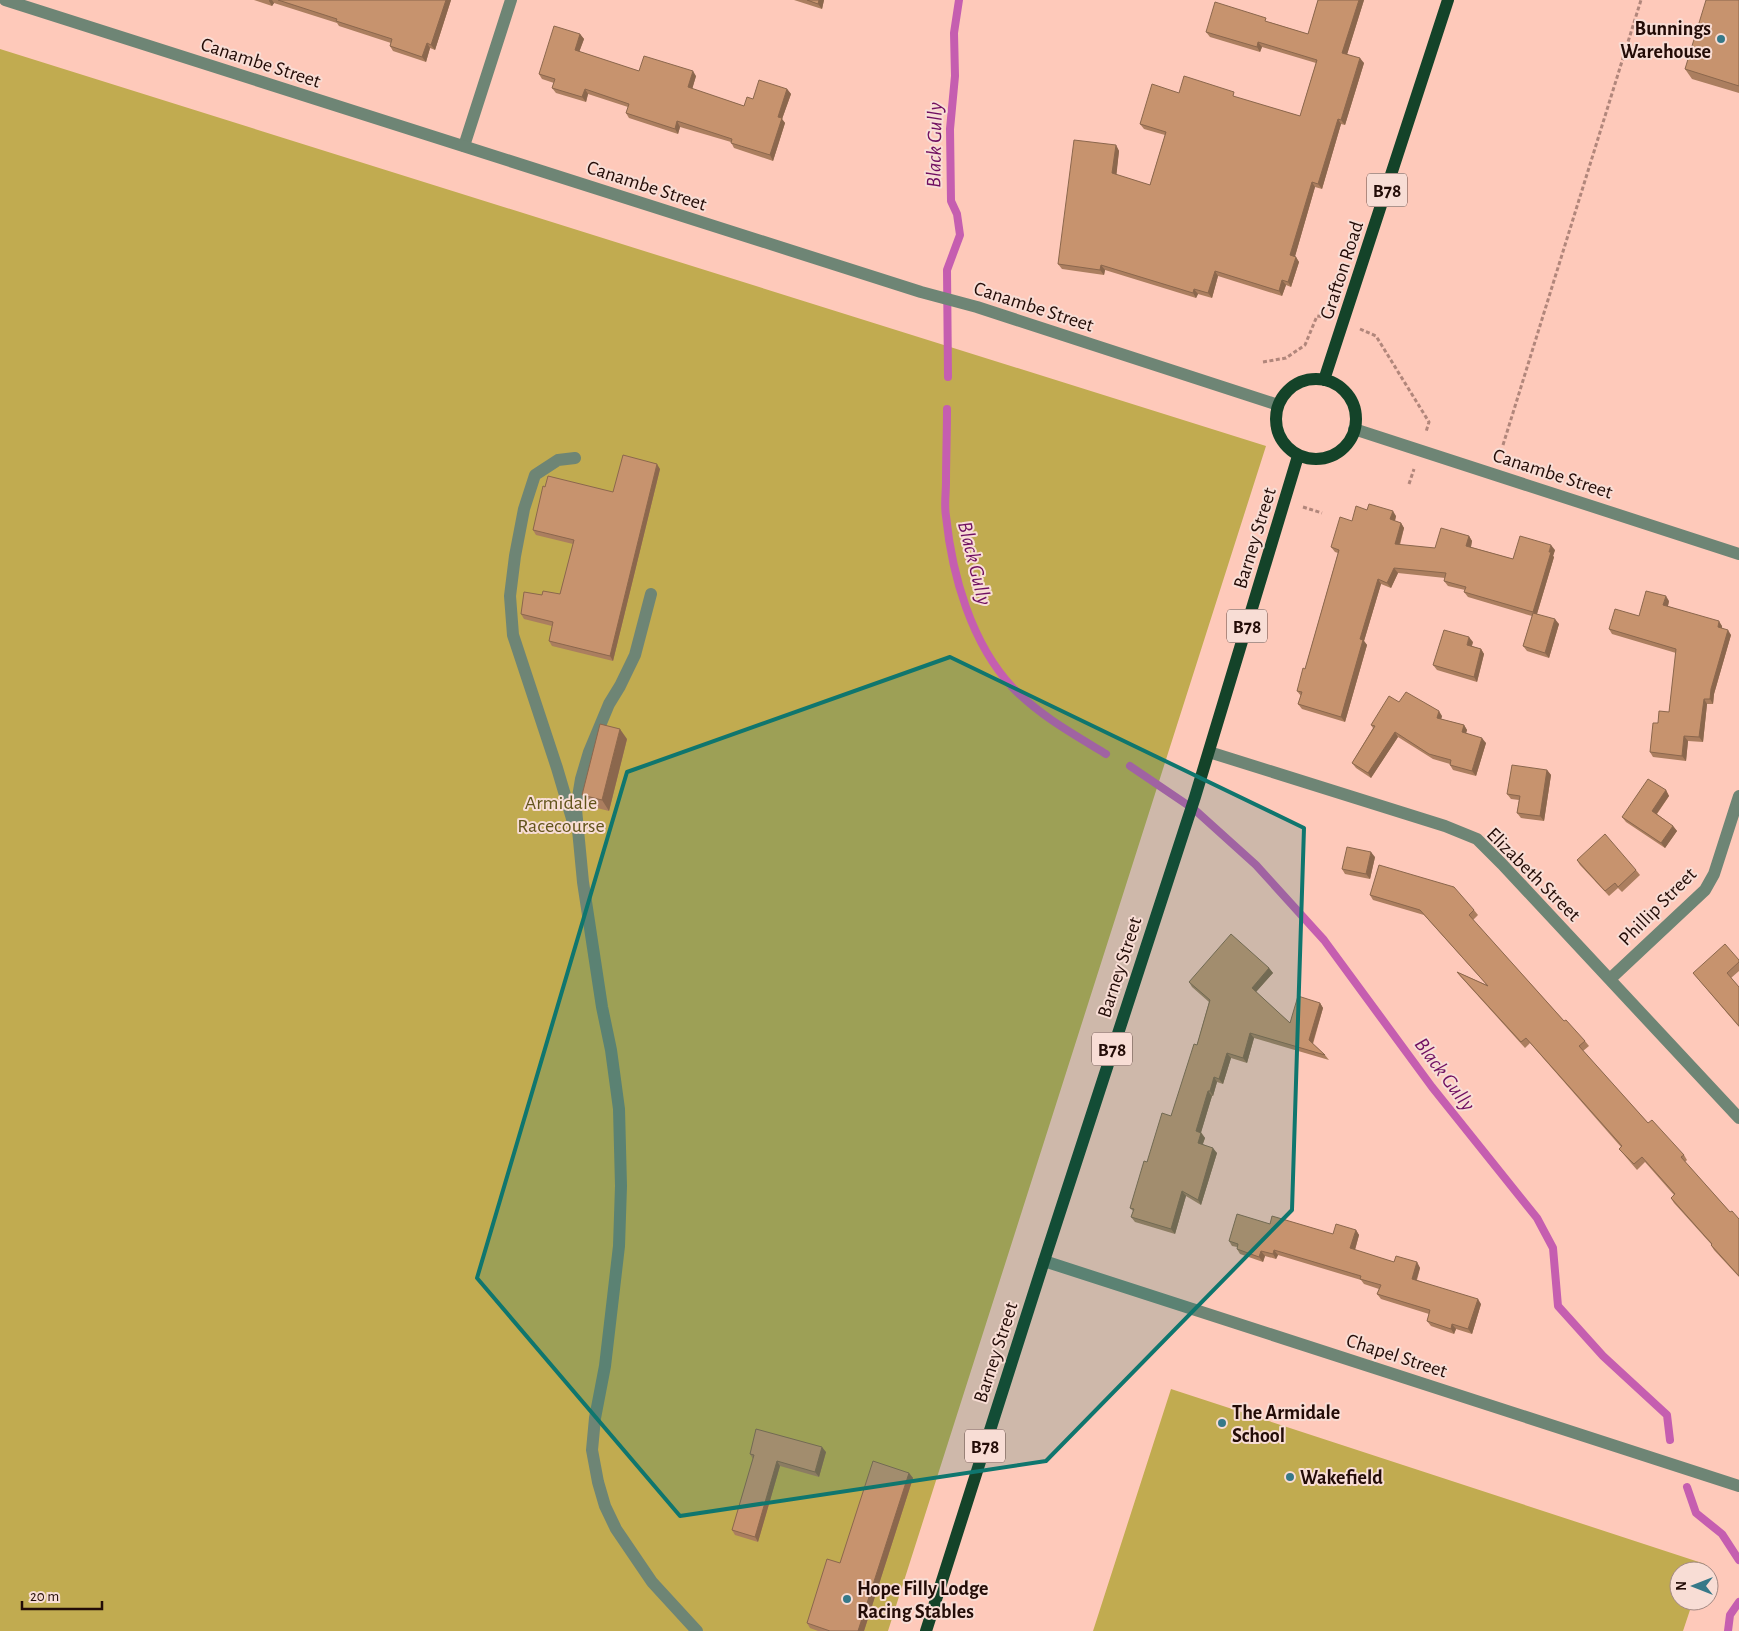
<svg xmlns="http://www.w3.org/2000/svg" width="1739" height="1631" font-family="'Alegreya Sans',sans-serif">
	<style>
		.green { fill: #c1ab50 }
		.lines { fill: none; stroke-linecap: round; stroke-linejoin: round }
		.stream { stroke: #c55eb0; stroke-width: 8 }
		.path { stroke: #b1867b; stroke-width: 3; stroke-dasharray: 4 2.5; stroke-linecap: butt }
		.service { stroke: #6e8575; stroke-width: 12 }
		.minor { stroke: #6e8575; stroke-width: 12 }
		.tertiary { stroke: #6e8575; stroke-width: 12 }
		.primary { stroke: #144329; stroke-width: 12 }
		.wall { fill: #ab7e5f }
		.shaded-wall { fill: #8b674d }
		.building { fill: #c7936e; stroke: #8b674d }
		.marked { fill: #0f766e; fill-opacity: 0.2; stroke: #0f766e; stroke-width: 4; stroke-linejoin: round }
		.poi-dot { fill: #367989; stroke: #f8ddd5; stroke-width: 2 }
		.labels { text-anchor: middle; stroke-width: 4; stroke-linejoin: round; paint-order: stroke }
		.shield { fill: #f8ddd5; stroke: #634b45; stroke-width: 1 }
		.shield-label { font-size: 19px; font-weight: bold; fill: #230c07 }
		.poi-label { font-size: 20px; font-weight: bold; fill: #230c07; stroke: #f8ddd5; text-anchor: start }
		.street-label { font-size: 20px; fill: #230c07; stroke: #f8ddd5 }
		.park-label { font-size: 20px; fill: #62541b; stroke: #f8ddd5 }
		.water-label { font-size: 21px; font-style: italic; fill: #700f61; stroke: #f8ddd5 }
	</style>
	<rect width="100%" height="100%" fill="#fec9ba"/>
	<path class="green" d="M 0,49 L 1266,446 L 888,1631 L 0,1631 Z
		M 1171,1389 L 1705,1564 L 1703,1571 L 1679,1571 L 1679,1601 L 1693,1601 L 1683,1631 L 1093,1631 Z"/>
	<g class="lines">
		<path class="stream" d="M 948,377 L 947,270 L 960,235 L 957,214 L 951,201 L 950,129 L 955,76 L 954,33 L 959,0
			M 947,409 C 947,433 946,458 946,482 C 946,493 944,505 946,516 C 952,575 971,643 1013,688 C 1039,715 1073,734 1106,754
			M 1130,766 L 1195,810 L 1256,865 L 1324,940 L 1432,1087 L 1537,1218 L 1553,1248 L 1558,1306 L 1603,1356 L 1667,1415 L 1670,1440
			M 1687,1487 L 1696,1513 L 1722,1534 L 1739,1560
			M 1728,1631 L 1730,1615 L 1739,1602"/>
		<path class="path" d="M 1360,329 L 1376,336 L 1429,422 L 1426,432
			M 1263,362 L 1286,358 L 1305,345 L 1317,316 L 1324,317
			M 1503,445 L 1641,0
			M 1409,484 L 1414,469
			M 1303,507 L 1322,513"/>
		<path class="service" d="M 651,594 L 635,655 L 620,686 L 609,704 L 589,752 L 581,779 L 576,809 L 583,882 L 602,1007 L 611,1050 L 619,1109 L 621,1186 L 619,1246 L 605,1366 L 595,1418 L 592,1450 L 598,1482 L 605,1506 L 616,1529 L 652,1582 L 697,1631
			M 573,822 L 557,768 L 513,635 L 510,596 L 515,556 L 524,509 L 535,475 L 558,460 L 575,458"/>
		<path class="minor" d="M 464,146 L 511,0
			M 1209,752 L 1445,826 L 1477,839 L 1502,864 L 1739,1118
			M 1610,979 L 1705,890 L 1714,874 L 1739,796
			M 1044,1261 L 1739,1486"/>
		<path class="tertiary" d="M 5,0 L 921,292 L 977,307 L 1278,405
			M 1354,429 L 1739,554"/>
		<path class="primary" d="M1276 419a40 40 0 1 1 80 0a40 40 0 1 1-80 0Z
			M 1324,380 L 1448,0
			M 926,1631 L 1044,1261 L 1195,797 L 1298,456"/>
	</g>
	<path class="wall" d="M 254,0 L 451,0 L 435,50 L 430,48 L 426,62 L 393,51 L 390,46 L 391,43 L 339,26 L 337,23 L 274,3 L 272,6 Z
		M 794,0 L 824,0 L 822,9 Z
		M 1318,0 L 1364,0 L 1347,54 L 1364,63 L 1345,125 L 1341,124 L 1322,189 L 1315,187 L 1295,256 L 1299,262 L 1291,287 L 1286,285 L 1282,296 L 1218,276 L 1212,298 L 1198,294 L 1196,298 L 1105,270 L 1104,275 L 1062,269 L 1058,264 L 1116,145 L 1119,151 L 1116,175 L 1150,185 L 1165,135 L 1144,129 L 1140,124 L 1179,93 L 1238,98 L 1300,116 L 1316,63 L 1262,47 L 1260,52 L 1210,37 L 1206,32 L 1269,22 L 1308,34 Z
		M 1739,0 L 1739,93 L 1692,79 L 1685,69 Z
		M 580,34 L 584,39 L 579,52 L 639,71 L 696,76 L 692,89 L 744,106 L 753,99 L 787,89 L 791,94 L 782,119 L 785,123 L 773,161 L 734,148 L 731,142 L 680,127 L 678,134 L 629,118 L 626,113 L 628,107 L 588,94 L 586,102 L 556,93 L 552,88 L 554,83 L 542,79 L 539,74 Z
		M 660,469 L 613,661 L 552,646 L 549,641 L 552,626 L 524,619 L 521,614 L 542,595 L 560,594 L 573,544 L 536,535 L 533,530 L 545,487 L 613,492 Z
		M 1367,510 L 1396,516 L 1395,521 L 1401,523 L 1404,528 L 1400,545 L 1435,548 L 1469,536 L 1472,541 L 1471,547 L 1513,559 L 1555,550 L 1553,556 L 1554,557 L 1537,614 L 1559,624 L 1549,658 L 1527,651 L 1523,646 L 1532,616 L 1468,597 L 1464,592 L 1465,590 L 1448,586 L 1444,581 L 1445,578 L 1398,573 L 1391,588 L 1381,584 L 1364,641 L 1367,645 L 1345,722 L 1302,709 L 1298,704 L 1301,696 L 1297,691 L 1305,669 L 1338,553 L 1335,552 L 1331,547 L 1352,521 Z
		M 1669,601 L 1668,606 L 1722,626 L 1722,628 L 1731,635 L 1714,694 L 1713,704 L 1707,704 L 1703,742 L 1688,741 L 1686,761 L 1653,757 L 1650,752 L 1658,723 L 1669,712 L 1676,653 L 1612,634 L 1609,629 L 1639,616 Z
		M 1473,642 L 1472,646 L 1481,649 L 1484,654 L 1477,682 L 1437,670 L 1433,665 Z
		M 1399,702 L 1442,716 L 1441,719 L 1464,725 L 1467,730 L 1466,733 L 1486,743 L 1476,776 L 1453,770 L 1450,765 L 1450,764 L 1433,759 L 1398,737 L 1371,778 L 1356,768 L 1352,763 L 1373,728 L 1371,725 Z
		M 627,739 L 609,811 L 589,806 L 582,795 Z
		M 1547,770 L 1551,775 L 1544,821 L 1521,818 L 1517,813 L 1519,800 L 1511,799 L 1507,794 Z
		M 1666,790 L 1669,796 L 1657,814 L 1673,826 L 1677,831 L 1665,848 L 1626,822 L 1622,817 Z
		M 1375,857 L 1370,879 L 1345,874 L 1342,869 Z
		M 1577,860 L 1636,870 L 1640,875 L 1622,892 L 1618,888 L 1609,896 L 1580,865 Z
		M 1370,895 L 1474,910 L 1478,915 L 1473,920 L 1564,1021 L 1585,1041 L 1589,1046 L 1583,1051 L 1648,1123 L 1684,1155 L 1687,1160 L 1685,1162 L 1730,1212 L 1739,1219 L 1739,1277 L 1714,1250 L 1711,1245 L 1711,1244 L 1674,1203 L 1671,1198 L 1674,1195 L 1645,1162 L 1637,1170 L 1619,1149 L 1621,1147 L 1530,1043 L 1525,1048 L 1461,977 L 1457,972 L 1487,985 L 1424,915 L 1373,900 Z
		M 1739,960 L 1739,971 L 1731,978 L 1739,987 L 1739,1027 L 1693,973 Z
		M 1269,968 L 1273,973 L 1256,992 L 1290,1023 L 1320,1003 L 1323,1008 L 1313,1044 L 1325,1055 L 1329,1060 L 1254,1038 L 1247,1063 L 1231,1058 L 1223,1084 L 1217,1082 L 1213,1096 L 1212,1096 L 1201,1132 L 1205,1138 L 1203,1144 L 1217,1153 L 1201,1205 L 1186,1196 L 1175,1234 L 1135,1222 L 1131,1217 L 1133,1211 L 1130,1208 L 1147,1162 L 1171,1116 L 1197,1045 L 1209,1002 L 1192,987 L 1189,982 Z
		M 1270,1224 L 1333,1234 L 1356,1230 L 1359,1235 L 1355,1250 L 1394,1262 L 1417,1262 L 1420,1268 L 1417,1280 L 1481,1304 L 1472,1334 L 1456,1329 L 1454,1334 L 1431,1326 L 1427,1321 L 1429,1314 L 1381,1299 L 1377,1294 L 1379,1289 L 1364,1284 L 1361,1280 L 1278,1255 L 1276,1259 L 1265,1256 L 1263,1262 L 1240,1254 L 1237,1249 L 1237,1247 L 1232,1246 L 1229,1241 Z
		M 826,1452 L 819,1477 L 780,1466 L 758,1542 L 735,1535 L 732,1530 L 753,1459 L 750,1454 Z
		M 909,1473 L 913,1478 L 864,1631 L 818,1631 L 810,1628 L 807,1623 L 840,1563 Z"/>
	<path class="shaded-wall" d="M 269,0 L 272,0 L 274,3 L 272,6 L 269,1 Z
		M 446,0 L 451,0 L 435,50 L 431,45 Z
		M 819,0 L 824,0 L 822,9 L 818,4 Z
		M 1359,0 L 1364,0 L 1346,58 L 1342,53 Z
		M 580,34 L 584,39 L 578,55 L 575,50 Z
		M 1258,42 L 1262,47 L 1260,52 L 1257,47 Z
		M 427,43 L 430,48 L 426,62 L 422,57 Z
		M 1360,58 L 1364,63 L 1345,125 L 1341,120 Z
		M 693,71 L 696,76 L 691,93 L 688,87 Z
		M 585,89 L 588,94 L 586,102 L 582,97 Z
		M 787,89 L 791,94 L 782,119 L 785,123 L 773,161 L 770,155 L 778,117 Z
		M 1338,119 L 1341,124 L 1322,189 L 1318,184 Z
		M 677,121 L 680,127 L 678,134 L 675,129 Z
		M 1116,145 L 1119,151 L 1116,179 L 1112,173 Z
		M 1312,182 L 1315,187 L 1294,260 L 1290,255 Z
		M 1296,257 L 1299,262 L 1291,287 L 1288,282 Z
		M 1101,265 L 1105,270 L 1104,275 L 1100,270 Z
		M 1215,271 L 1218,276 L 1212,298 L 1208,293 Z
		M 1282,280 L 1286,285 L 1282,296 L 1279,291 Z
		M 1194,289 L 1198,294 L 1196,298 L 1193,293 Z
		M 657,464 L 660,469 L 613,661 L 610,656 Z
		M 1393,511 L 1396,516 L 1394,524 L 1390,519 Z
		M 1401,523 L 1404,528 L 1398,549 L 1395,544 Z
		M 1469,536 L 1472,541 L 1470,551 L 1466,546 Z
		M 1551,545 L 1555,550 L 1553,556 L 1554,557 L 1536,617 L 1533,612 Z
		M 1394,568 L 1398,573 L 1391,588 L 1387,583 Z
		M 1378,579 L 1381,584 L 1364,641 L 1367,645 L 1345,722 L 1341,717 L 1360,639 Z
		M 1666,596 L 1669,601 L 1667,610 L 1663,605 Z
		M 1555,619 L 1559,624 L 1549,658 L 1545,653 Z
		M 1719,621 L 1722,626 L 1721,632 L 1718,627 Z
		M 1728,630 L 1731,635 L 1714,694 L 1713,704 L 1710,699 L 1711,689 Z
		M 1469,637 L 1473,642 L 1470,650 L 1467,645 Z
		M 1481,649 L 1484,654 L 1477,682 L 1474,677 Z
		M 1704,699 L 1707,704 L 1703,742 L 1699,737 Z
		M 1439,711 L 1442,716 L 1440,723 L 1437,718 Z
		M 1464,725 L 1467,730 L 1465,737 L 1462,732 Z
		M 620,729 L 627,739 L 609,811 L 602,800 Z
		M 1395,732 L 1398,737 L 1371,778 L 1368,773 Z
		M 1684,736 L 1688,741 L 1686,761 L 1682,756 Z
		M 1482,738 L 1486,743 L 1476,776 L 1472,771 Z
		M 1547,770 L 1551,775 L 1544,821 L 1540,816 Z
		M 1666,790 L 1669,796 L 1655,816 L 1652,811 Z
		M 1673,826 L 1677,831 L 1665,848 L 1661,843 Z
		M 1371,852 L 1375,857 L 1370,879 L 1366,874 Z
		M 1269,968 L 1273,973 L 1255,993 L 1252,988 Z
		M 1320,1003 L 1323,1008 L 1312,1045 L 1309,1040 Z
		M 1250,1033 L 1254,1038 L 1247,1063 L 1243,1058 Z
		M 1227,1053 L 1231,1058 L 1223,1084 L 1219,1079 Z
		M 1214,1077 L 1217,1082 L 1213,1096 L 1210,1091 Z
		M 1208,1091 L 1212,1096 L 1200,1136 L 1196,1131 Z
		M 1201,1133 L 1205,1138 L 1201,1148 L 1198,1143 Z
		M 1213,1148 L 1217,1153 L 1201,1205 L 1198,1200 Z
		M 1182,1191 L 1186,1196 L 1175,1234 L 1171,1229 Z
		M 1356,1230 L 1359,1235 L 1354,1253 L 1350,1248 Z
		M 1274,1250 L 1278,1255 L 1276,1259 L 1273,1254 Z
		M 1261,1251 L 1265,1256 L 1263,1262 L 1259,1257 Z
		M 1417,1262 L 1420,1268 L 1415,1284 L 1412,1279 Z
		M 1478,1299 L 1481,1304 L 1472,1334 L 1468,1329 Z
		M 1452,1324 L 1456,1329 L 1454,1334 L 1451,1329 Z
		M 822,1447 L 826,1452 L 819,1477 L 815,1472 Z
		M 777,1461 L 780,1466 L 758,1542 L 755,1537 Z
		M 909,1473 L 913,1478 L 864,1631 L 858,1631 Z"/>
	<path class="building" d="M 278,0 L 446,0 L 431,45 L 427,43 L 422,57 L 390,46 L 392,39 L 336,21 L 337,19 Z
		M 807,0 L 819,0 L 818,4 Z
		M 1318,0 L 1359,0 L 1342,53 L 1360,58 L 1341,120 L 1338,119 L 1318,184 L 1312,182 L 1290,255 L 1296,257 L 1288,282 L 1282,280 L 1279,291 L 1215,271 L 1208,293 L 1194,289 L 1193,293 L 1101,265 L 1100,270 L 1058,264 L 1074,140 L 1116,145 L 1112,173 L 1150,185 L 1166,132 L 1140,124 L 1152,84 L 1179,93 L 1184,76 L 1234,92 L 1233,96 L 1300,116 L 1317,60 L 1258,42 L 1257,47 L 1206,32 L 1215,2 L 1266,18 L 1265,21 L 1308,34 Z
		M 1706,0 L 1739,0 L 1739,86 L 1685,69 Z
		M 554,26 L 580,34 L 575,50 L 639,71 L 644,56 L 693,71 L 688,87 L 744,106 L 747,97 L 753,99 L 759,80 L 787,89 L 778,117 L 782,118 L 770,155 L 731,143 L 732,139 L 677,121 L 675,129 L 626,113 L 629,104 L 585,89 L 582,97 L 552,88 L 555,79 L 539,74 Z
		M 623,455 L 657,464 L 610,656 L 549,641 L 553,622 L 521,614 L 524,592 L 542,595 L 543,591 L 560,594 L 574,540 L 533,530 L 543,486 L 545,487 L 548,476 L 613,492 Z
		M 1369,504 L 1393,511 L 1390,519 L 1401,523 L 1395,544 L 1435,548 L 1441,528 L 1469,536 L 1466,546 L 1513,559 L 1520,536 L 1551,545 L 1549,552 L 1551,552 L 1533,612 L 1464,592 L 1466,587 L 1444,581 L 1446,573 L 1394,568 L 1387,583 L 1378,579 L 1360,639 L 1363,640 L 1341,717 L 1298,704 L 1302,692 L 1297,691 L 1303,668 L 1305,669 L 1339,550 L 1331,547 L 1340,517 L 1352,521 L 1356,506 L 1367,510 Z
		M 1646,591 L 1666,596 L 1663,605 L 1719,621 L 1718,627 L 1728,630 L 1711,689 L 1710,699 L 1704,699 L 1699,737 L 1684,736 L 1682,756 L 1650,752 L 1653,723 L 1658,723 L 1659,711 L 1669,712 L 1676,649 L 1609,629 L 1615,609 L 1639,616 Z
		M 1533,613 L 1555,619 L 1545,653 L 1523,646 Z
		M 1444,630 L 1469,637 L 1467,645 L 1481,649 L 1474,677 L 1433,665 Z
		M 1406,692 L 1439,711 L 1437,718 L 1464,725 L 1462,732 L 1482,738 L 1472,771 L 1450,765 L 1451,760 L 1429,754 L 1395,732 L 1368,773 L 1352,763 L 1375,726 L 1371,725 L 1389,696 L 1399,702 Z
		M 600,724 L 620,729 L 602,800 L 582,795 Z
		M 1512,765 L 1547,770 L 1540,816 L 1517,813 L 1520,796 L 1507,794 Z
		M 1648,779 L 1666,790 L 1652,811 L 1673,826 L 1661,843 L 1622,817 Z
		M 1605,834 L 1636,870 L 1618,887 L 1615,883 L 1605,891 L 1577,860 Z
		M 1347,847 L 1371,852 L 1366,874 L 1342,869 Z
		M 1379,865 L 1454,887 L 1474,910 L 1469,915 L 1564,1021 L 1566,1020 L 1585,1041 L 1579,1046 L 1648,1123 L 1652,1120 L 1684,1155 L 1681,1157 L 1730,1212 L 1732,1211 L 1739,1219 L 1739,1276 L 1711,1245 L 1712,1244 L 1671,1198 L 1675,1194 L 1642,1157 L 1634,1164 L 1619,1149 L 1622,1146 L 1526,1038 L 1521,1042 L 1457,972 L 1488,986 L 1420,910 L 1370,895 Z
		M 1231,934 L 1269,968 L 1252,988 L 1290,1023 L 1298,996 L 1320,1003 L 1309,1040 L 1325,1055 L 1250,1033 L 1243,1058 L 1227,1053 L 1219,1079 L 1214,1077 L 1210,1091 L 1208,1091 L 1196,1131 L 1201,1133 L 1198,1143 L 1213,1148 L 1198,1200 L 1182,1191 L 1171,1229 L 1131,1217 L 1134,1209 L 1130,1208 L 1144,1161 L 1147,1162 L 1162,1113 L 1171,1116 L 1194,1044 L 1197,1045 L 1210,1000 L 1189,982 Z
		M 1725,944 L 1739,960 L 1739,962 L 1727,973 L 1739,987 L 1739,1026 L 1693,973 Z
		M 1237,1214 L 1270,1224 L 1272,1216 L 1333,1234 L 1336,1224 L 1356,1230 L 1350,1248 L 1394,1262 L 1396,1256 L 1417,1262 L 1412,1279 L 1478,1299 L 1468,1329 L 1452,1324 L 1451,1329 L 1427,1321 L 1430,1310 L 1377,1294 L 1381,1285 L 1360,1279 L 1361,1276 L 1274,1250 L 1273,1254 L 1261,1251 L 1259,1257 L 1237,1249 L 1238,1244 L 1229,1241 Z
		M 756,1429 L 822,1447 L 815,1472 L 777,1461 L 755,1537 L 732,1530 L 754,1455 L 750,1454 Z
		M 873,1461 L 909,1473 L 858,1631 L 830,1631 L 807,1623 L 827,1559 L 840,1563 Z"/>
	<path class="marked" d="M 950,657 L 1304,828 L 1292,1210 L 1046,1461 L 680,1516 L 477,1278 L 627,772 Z"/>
	<g class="poi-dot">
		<circle cx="1721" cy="39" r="5"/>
		<circle cx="1222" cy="1423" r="5"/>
		<circle cx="1290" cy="1477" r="5"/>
		<circle cx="847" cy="1599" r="5"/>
	</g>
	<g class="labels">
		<g class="shield">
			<rect x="1367" y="173.5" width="40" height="33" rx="4"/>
			<rect x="1227" y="609.5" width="40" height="33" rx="4"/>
			<rect x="1092" y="1032.5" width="40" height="33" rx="4"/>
			<rect x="965" y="1429.5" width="40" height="33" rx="4"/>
		</g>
		<g class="shield-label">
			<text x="1387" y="197">B78</text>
			<text x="1247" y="633">B78</text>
			<text x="1112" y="1056">B78</text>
			<text x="985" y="1453">B78</text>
		</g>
		<g class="poi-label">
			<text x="1711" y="35" text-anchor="end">Bunnings<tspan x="1711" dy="23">Warehouse</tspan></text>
			<text x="1232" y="1419">The Armidale<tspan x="1232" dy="23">School</tspan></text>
			<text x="1300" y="1484">Wakefield</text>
			<text x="857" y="1595">Hope Filly Lodge<tspan x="857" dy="23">Racing Stables</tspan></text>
		</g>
		<g class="street-label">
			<text transform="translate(261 62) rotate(18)" y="7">Canambe Street</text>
			<text transform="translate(647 185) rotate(18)" y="7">Canambe Street</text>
			<text transform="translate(1341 270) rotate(-72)" y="7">Grafton Road</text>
			<text transform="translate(1034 306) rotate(18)" y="7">Canambe Street</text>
			<text transform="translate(1553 473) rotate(18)" y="7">Canambe Street</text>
			<text transform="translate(1254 538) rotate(-73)" y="7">Barney Street</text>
			<text transform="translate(1534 874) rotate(45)" y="7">Elizabeth Street</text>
			<text transform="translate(1657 906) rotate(-45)" y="7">Phillip Street</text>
			<text transform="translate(1119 967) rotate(-72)" y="7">Barney Street</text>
			<text transform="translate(995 1352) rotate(-72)" y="7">Barney Street</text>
			<text transform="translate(1397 1355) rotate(18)" y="7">Chapel Street</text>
		</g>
		<g class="park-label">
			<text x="561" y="809">Armidale<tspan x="561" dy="23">Racecourse</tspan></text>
		</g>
		<g class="water-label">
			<text transform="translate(934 145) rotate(-89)" y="7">Black Gully</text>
			<text transform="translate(975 563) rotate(76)" y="7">Black Gully</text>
			<text transform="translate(1445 1074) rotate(53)" y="7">Black Gully</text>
		</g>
	</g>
	<g transform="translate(1694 1586) rotate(270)"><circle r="24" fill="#f8ddd5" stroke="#a38983"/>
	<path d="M0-4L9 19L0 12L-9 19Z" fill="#367989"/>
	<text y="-8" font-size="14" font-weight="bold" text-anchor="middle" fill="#230c07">N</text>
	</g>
	<path d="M22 1601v8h80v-8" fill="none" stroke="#230c07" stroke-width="2.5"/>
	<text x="30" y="1601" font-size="15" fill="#230c07" stroke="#f8ddd5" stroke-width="4" paint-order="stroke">20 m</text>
</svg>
